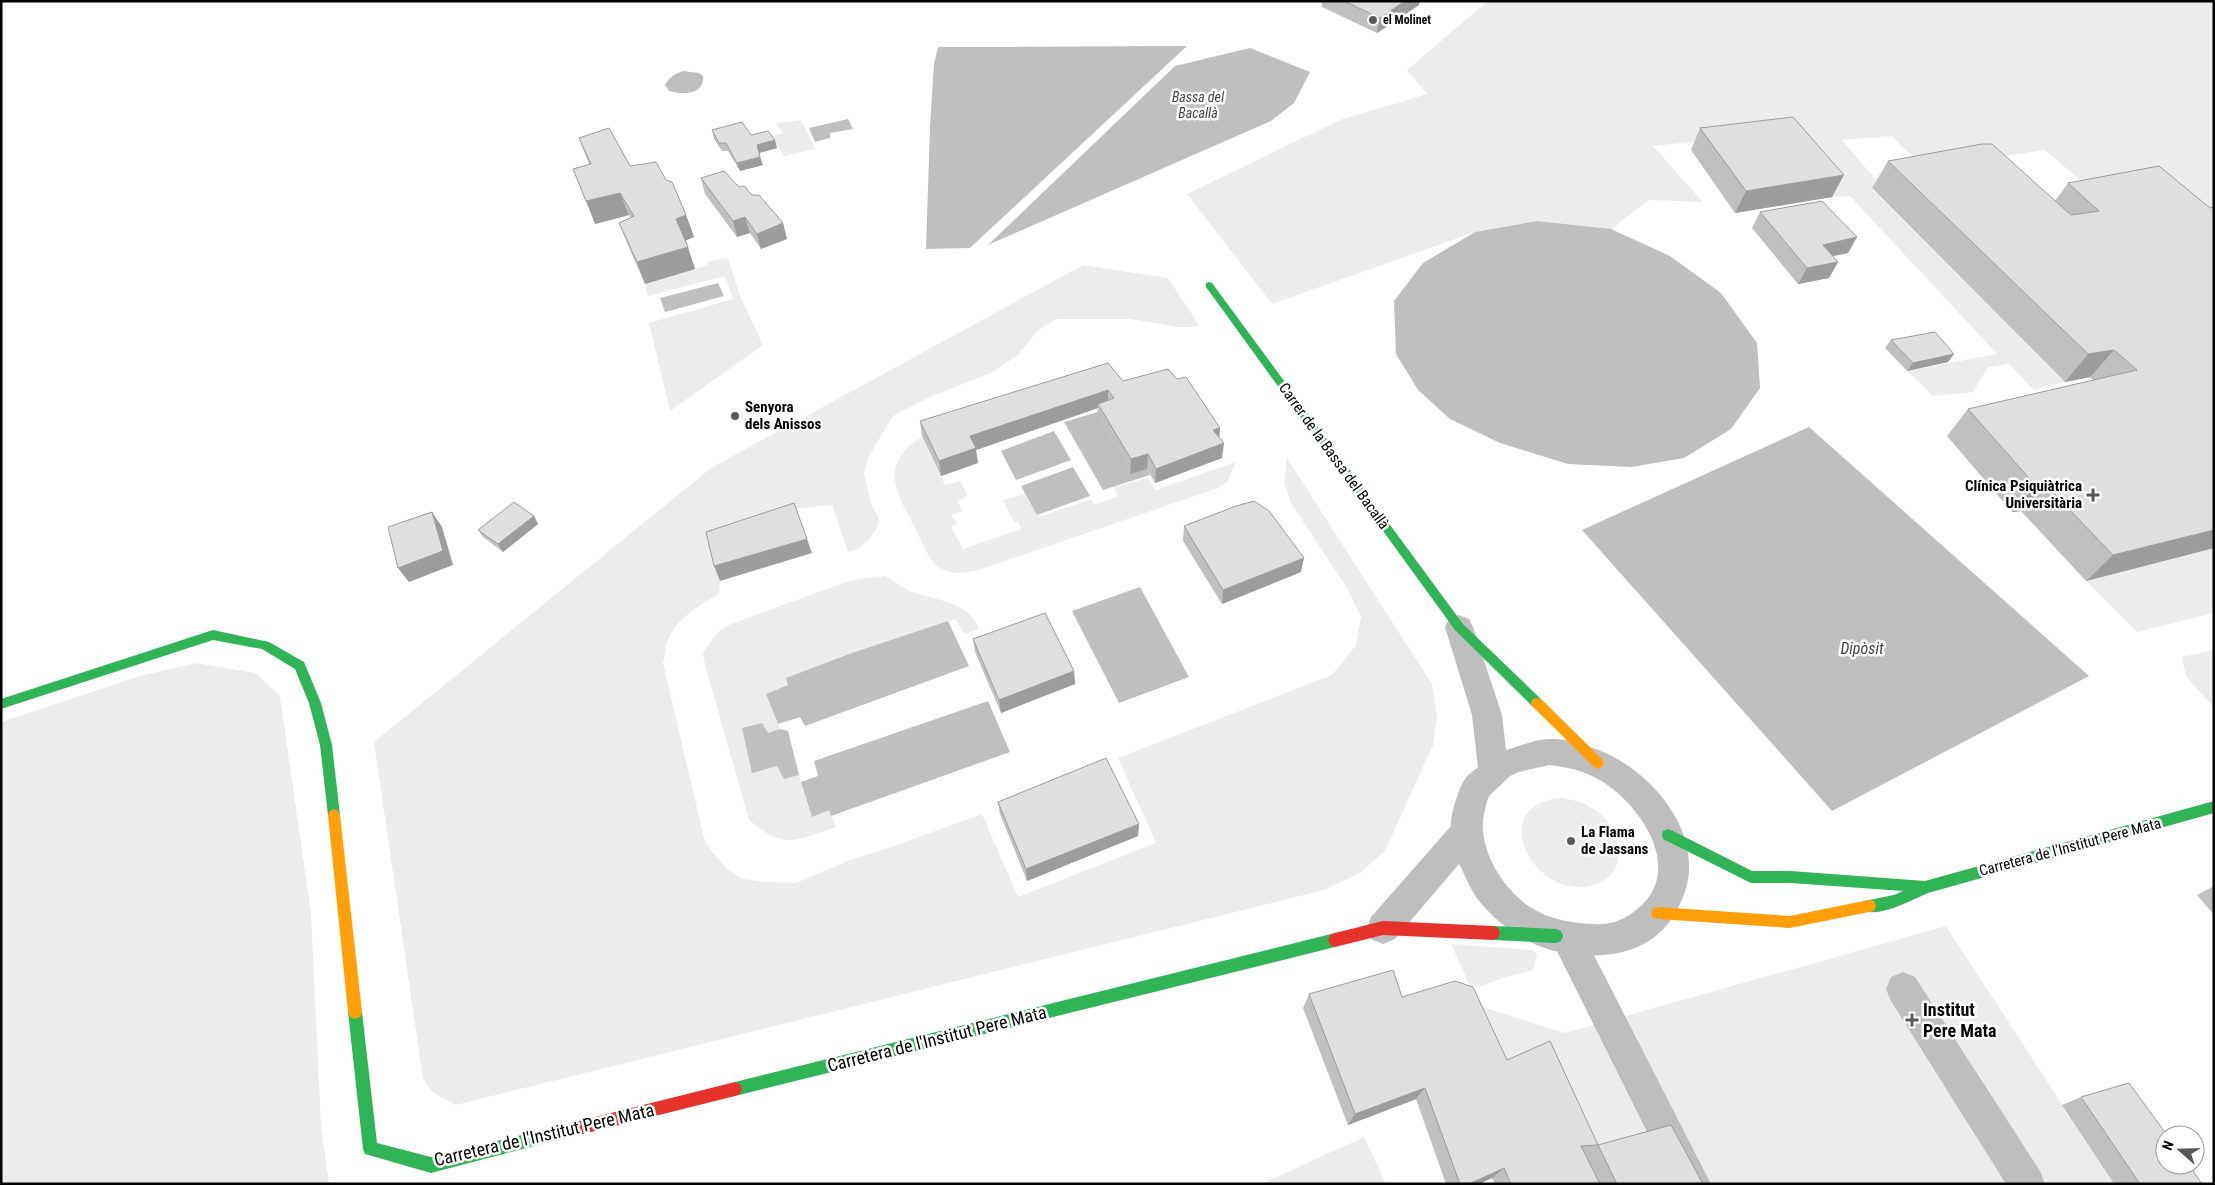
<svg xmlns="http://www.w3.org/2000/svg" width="2215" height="1185" font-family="'Roboto Condensed',sans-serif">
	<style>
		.green { fill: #ececec }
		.water { fill: #bfbfbf }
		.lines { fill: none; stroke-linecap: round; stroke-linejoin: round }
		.lane { fill: #bebebe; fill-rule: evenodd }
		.street { fill: #bebebe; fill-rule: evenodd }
		.fast { fill: #30b455; fill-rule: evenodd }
		.slow { fill: #ff9f0a; fill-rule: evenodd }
		.jam { fill: #e5322d; fill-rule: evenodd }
		.wall { fill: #c0c0c0 }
		.shaded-wall { fill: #9c9c9c }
		.building { fill: #dfdfdf; stroke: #9c9c9c }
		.poi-dot { fill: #595959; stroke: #fff; stroke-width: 2 }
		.labels { text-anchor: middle; stroke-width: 5; stroke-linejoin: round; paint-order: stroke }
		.far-poi-label { font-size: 12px; font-weight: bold; fill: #000; stroke: #fff; text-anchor: start }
		.far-water-label { font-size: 14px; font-style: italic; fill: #444; stroke: #fff }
		.poi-label { font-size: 15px; font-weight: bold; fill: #000; stroke: #fff; text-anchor: start }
		.street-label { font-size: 15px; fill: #000; stroke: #fff }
		.water-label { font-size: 16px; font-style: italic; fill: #444; stroke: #fff }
		.near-poi-label { font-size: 18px; font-weight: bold; fill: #000; stroke: #fff; text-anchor: start }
		.near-street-label { font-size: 18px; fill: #000; stroke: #fff }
	</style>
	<rect width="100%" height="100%" fill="#fff"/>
	<path class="green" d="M 1488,1 L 2214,1 L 2214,231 L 2103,200 L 2045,150 L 1924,168 L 1892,136 L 1842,140 L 1882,187 L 1872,189 L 2065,382 L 2034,390 L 2009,364 L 1988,367 L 1973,392 L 1933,396 L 1907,371 L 1997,354 L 1850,196 L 1832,197 L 1779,133 L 1653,146 L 1703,202 L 1649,200 L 1611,229 L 1537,221 L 1475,232 L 1272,304 L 1187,194 L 1340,120 L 1427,94 L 1407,70 Z
		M 801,120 L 815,149 L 784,156 L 780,149 L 772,142 L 776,140 L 773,136 L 783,133 L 776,123 Z
		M 728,258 L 741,298 L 763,345 L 670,411 L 649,323 L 733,299 L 726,278 L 721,277 L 648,296 L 645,284 L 708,265 L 707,262 Z
		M 1083,265 L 1168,278 L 1199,325 L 1192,327 L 1178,327 L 1130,319 L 1057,319 L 1038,330 L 1019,354 L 991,373 L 932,396 L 893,416 L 868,458 L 864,473 L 871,504 L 879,518 L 877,528 L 868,541 L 858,549 L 848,552 L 832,505 L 795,509 L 720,581 L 719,594 C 700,605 677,618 668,640 C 665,647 665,656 663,663 L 704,838 L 712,852 L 727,869 L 743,879 L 766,882 L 796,883 L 850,860 L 894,846 L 982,814 L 1018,897 L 1156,843 L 1118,758 L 1332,675 L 1356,645 L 1361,617 L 1347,588 L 1291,503 L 1284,483 L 1287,458 L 1432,684 L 1437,716 L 1433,745 L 1385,851 L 1360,873 L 1324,890 L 456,1105 L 432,1092 L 423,1079 L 374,742 L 711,468 Z
		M 922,437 L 945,485 L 960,481 L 968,496 L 957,501 L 963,511 L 952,515 L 957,524 L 951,527 L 963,549 L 1021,529 L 1018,521 L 1014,522 L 1003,500 L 1026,494 L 1039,517 L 1091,499 L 1094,505 L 1118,496 L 1114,487 L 1148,478 L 1156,490 L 1236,462 L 1227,482 L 1218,488 L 979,570 C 965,573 952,576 939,567 C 929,561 922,542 917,532 C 898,495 876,465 922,437 Z
		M 2214,548 L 2214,613 L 2137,632 L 2086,581 Z
		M 885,576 C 893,580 900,586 908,590 C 933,601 969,600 979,629 L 964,634 L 955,619 L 849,654 L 787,678 L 788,685 L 766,694 L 780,729 L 768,733 L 752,773 L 778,765 L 784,779 L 799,775 L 812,817 L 829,809 L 836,827 C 794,841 785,850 749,820 L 705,665 L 703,652 L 719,631 L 731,624 L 846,582 L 859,579 Z
		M 2214,650 L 2214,708 L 2186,676 L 2182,657 Z
		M 196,663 L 256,673 L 280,696 L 311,914 L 321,1126 L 329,1184 L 1,1184 L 1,722 L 140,676 Z
		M 1560,798 C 1574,799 1588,804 1599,813 C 1621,831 1630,871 1597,884 C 1537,906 1482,806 1560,798 Z
		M 1946,926 L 2114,1184 L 1680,1184 L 1583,1155 L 1495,1073 L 1463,1001 L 1565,1033 Z
		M 1451,944 L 1532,950 L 1537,954 L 1534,968 L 1530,971 L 1509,976 L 1481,986 L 1470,986 Z
		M 1364,1137 L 1386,1184 L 1261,1184 Z"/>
	<path class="water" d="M 1187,46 L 970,248 L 926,249 L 930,127 L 934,64 L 938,47 Z
		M 1250,48 L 1310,72 L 1294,103 L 1271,121 L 988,245 L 1175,66 Z
		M 683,71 L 699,73 L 703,76 C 705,95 681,95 669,91 L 665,85 C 669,77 675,74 683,71 Z
		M 848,119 L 853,129 L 830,133 L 830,138 L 815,142 L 809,128 Z
		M 1537,221 L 1611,229 L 1670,256 L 1721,293 L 1757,343 L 1760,388 L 1731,429 L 1684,458 L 1632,467 L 1568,464 L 1500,443 L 1450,419 L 1418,390 L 1396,354 L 1394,301 L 1423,263 L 1475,232 Z
		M 718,283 L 724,296 L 665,312 L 660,298 Z
		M 1111,408 L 1114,413 L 1099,419 L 1131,473 L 1147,469 L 1150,475 L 1103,490 L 1064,422 Z
		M 1809,427 L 2089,676 L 1832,811 L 1582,530 Z
		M 1054,431 L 1071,460 L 1016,480 L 1001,451 Z
		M 1073,467 L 1090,496 L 1037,515 L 1021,486 Z
		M 1140,587 L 1189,677 L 1119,703 L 1072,611 Z
		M 948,621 L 969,666 L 805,726 L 800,717 L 778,724 L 766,694 L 788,685 L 786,678 L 849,654 Z
		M 988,701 L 1010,752 L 831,816 L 829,810 L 812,817 L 801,782 L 818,776 L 814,761 Z
		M 762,723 L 768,733 L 780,729 L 788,731 L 799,775 L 784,779 L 777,766 L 752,773 L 742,728 Z"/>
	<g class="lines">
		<path class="lane" d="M 1568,923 L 1580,928 L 1711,1184 L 1673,1184 L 1551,939 L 1556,928 Z
			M 1903,972 L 1915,977 L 2040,1171 L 2045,1184 L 2006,1184 L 1891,1001 L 1886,989 L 1891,977 Z"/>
		<path class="street" d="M 1459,615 L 1469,619 L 1473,627 L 1502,715 L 1506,750 C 1520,746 1536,739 1550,739 C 1566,738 1583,744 1598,750 C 1644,767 1691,817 1689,869 C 1689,883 1684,896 1678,908 C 1656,951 1615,959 1571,954 C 1535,950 1502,929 1479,901 C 1471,891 1465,875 1459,864 L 1395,939 L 1383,944 L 1371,939 L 1367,928 L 1371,917 L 1451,826 C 1450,816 1459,787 1465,779 C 1468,774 1474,771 1478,767 L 1472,715 L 1445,627 L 1449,619 ZM 1549,765 C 1566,767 1582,770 1596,778 C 1636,799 1684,864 1642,905 C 1621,924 1607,926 1580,923 C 1561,921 1546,917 1530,907 C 1501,888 1475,844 1485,810 C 1486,805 1487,799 1490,795 C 1493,792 1497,788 1501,785 C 1504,782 1508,777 1512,775 C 1523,770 1538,768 1549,765 Z"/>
		<path class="fast" d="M 1209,282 L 1212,283 L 1463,624 L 1541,699 L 1543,703 L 1541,707 L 1537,708 L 1533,707 L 1455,630 L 1206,287 L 1206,283 Z
			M 213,630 L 269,642 L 304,662 L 321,703 L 332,745 L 340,815 L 338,819 L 334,821 L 330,819 L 328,815 L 320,745 L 309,703 L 295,669 L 262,649 L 213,640 L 1,709 L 1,699 Z
			M 2214,801 L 2214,813 L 1928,893 C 1912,900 1881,917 1864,911 L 1862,906 L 1864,901 L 1894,895 L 1903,891 L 1791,883 L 1751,883 L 1663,839 L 1662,835 L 1663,831 L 1668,829 L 1673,831 L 1752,871 L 1791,871 L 1925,881 Z
			M 1493,926 L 1556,929 L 1561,931 L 1563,936 L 1561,941 L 1556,943 L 1493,940 L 1488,938 L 1486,933 L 1488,928 Z
			M 1335,933 L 1340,935 L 1342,940 L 1340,945 L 1335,947 L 735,1096 L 730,1094 L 728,1089 L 730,1084 L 735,1082 Z
			M 355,1005 L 360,1007 L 362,1012 L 377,1143 L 431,1157 L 559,1126 L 564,1128 L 566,1133 L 564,1138 L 431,1173 L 365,1154 L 363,1149 L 348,1012 L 350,1007 Z"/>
		<path class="slow" d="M 1537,698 L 1541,699 L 1602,759 L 1604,763 L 1602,767 L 1598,769 L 1594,767 L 1533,707 L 1531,703 L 1533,699 Z
			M 334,809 L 338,811 L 340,815 L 362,1012 L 360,1017 L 355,1019 L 350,1017 L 348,1012 L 328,815 L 330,811 Z
			M 1869,900 L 1874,901 L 1876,906 L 1874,911 L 1869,912 L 1790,928 L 1658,919 L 1653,918 L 1651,913 L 1653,908 L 1658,907 L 1790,916 Z"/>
		<path class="jam" d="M 1383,921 L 1493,926 L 1498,928 L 1500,933 L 1498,938 L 1493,940 L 1383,935 L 1335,947 L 1330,945 L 1328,940 L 1330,935 L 1335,933 Z
			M 735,1082 L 740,1084 L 742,1089 L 740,1094 L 735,1096 L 559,1140 L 554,1138 L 552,1133 L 554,1128 L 559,1126 Z"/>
	</g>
	<path class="wall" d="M 1322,1 L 1420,1 L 1419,5 L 1377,33 L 1322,7 Z
		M 1700,128 L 1832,197 L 1735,213 L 1691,150 Z
		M 712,130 L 777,148 L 759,153 L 763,165 L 740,171 L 728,151 L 722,151 L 714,139 Z
		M 579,138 L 630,166 L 666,180 L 686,215 L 694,237 L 685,241 L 695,269 L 645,284 L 628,245 L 619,223 L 630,218 L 629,215 L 595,224 L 589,164 Z
		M 1888,161 L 2055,201 L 2068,183 L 2210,208 L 2214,207 L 2214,548 L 2086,581 L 2021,511 L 2012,512 L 1947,436 L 1968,409 L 2093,380 L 2090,377 L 2065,382 L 1872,188 Z
		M 701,178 L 739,187 L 752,195 L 783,223 L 787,239 L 761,249 L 750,233 L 737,237 L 705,194 Z
		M 1760,212 L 1857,237 L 1848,253 L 1833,256 L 1838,262 L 1829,278 L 1798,284 L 1752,228 Z
		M 1891,340 L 1948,362 L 1907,371 L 1885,348 Z
		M 1123,381 L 1219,438 L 1222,458 L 1155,483 L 1147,469 L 1130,474 L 1098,419 L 1098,408 L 976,450 L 978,463 L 941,476 L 922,436 L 920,421 Z
		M 534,516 L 538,524 L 503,552 L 483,537 L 478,530 Z
		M 1184,526 L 1301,572 L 1222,604 L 1183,541 Z
		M 973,639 L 1074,671 L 1075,684 L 1001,713 L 975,652 Z
		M 998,802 L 1139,824 L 1138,836 L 1027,881 L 1000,814 Z
		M 2214,886 L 2214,915 L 2197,895 Z
		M 1309,994 L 1402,997 L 1507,1060 L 1598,1145 L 1703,1184 L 1495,1184 L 1492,1178 L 1479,1184 L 1446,1184 L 1416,1099 L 1348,1125 L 1303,1008 Z
		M 2081,1097 L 2202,1184 L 2114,1184 L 2062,1105 Z"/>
	<path class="shaded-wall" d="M 1405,1 L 1420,1 L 1419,5 L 1377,33 L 1380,18 Z
		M 775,140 L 777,148 L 759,153 L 757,145 Z
		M 760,157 L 763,165 L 740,171 L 737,163 Z
		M 1844,175 L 1832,197 L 1735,213 L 1746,191 Z
		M 620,193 L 629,215 L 595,224 L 586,201 Z
		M 686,215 L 694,237 L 684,241 L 676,219 Z
		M 745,217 L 750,233 L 737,237 L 733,221 Z
		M 783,223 L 787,239 L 761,249 L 757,234 Z
		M 1857,237 L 1848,253 L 1814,260 L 1823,245 Z
		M 688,247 L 695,269 L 645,284 L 637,262 Z
		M 1838,262 L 1829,278 L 1798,284 L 1807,268 Z
		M 2114,350 L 2090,377 L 2065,382 L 2088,354 Z
		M 1954,354 L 1948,362 L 1907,371 L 1913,363 Z
		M 1108,390 L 1108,405 L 1098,404 L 1098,408 L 976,450 L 978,463 L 941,476 L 939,461 L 970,436 Z
		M 1220,428 L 1219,444 L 1213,430 Z
		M 1224,443 L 1222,458 L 1155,483 L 1156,469 Z
		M 1148,454 L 1147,469 L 1130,474 L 1131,459 Z
		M 2045,484 L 2021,511 L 2012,512 L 2036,486 Z
		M 432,512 L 442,527 L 453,565 L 409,582 L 398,568 Z
		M 534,516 L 538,524 L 503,552 L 498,544 Z
		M 2214,530 L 2214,548 L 2086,581 L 2113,555 Z
		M 807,539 L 812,553 L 720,581 L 714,566 Z
		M 1304,558 L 1301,572 L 1222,604 L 1223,590 Z
		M 1074,671 L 1075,684 L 1001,713 L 999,700 Z
		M 1139,824 L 1138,836 L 1027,881 L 1026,869 Z
		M 1425,1088 L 1416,1099 L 1348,1125 L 1355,1114 Z
		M 1504,1168 L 1492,1178 L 1479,1184 L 1469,1184 Z"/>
	<path class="building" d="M 1344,1 L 1405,1 L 1380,18 Z
		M 1793,117 L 1844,175 L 1746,191 L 1700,128 Z
		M 742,122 L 751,135 L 768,131 L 775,140 L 757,145 L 760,157 L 737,163 L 726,143 L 719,143 L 712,130 Z
		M 609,128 L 630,166 L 656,162 L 666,180 L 672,182 L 686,215 L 676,219 L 688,247 L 637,262 L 619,223 L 634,216 L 620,193 L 586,201 L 573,169 L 591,164 L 579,138 Z
		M 1982,144 L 1992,144 L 2071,215 L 2099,211 L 2068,183 L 2159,166 L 2210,208 L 2214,207 L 2214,530 L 2113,555 L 2045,484 L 2036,486 L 1968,409 L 2137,370 L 2114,350 L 2088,354 L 1888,161 Z
		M 724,171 L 739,187 L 744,186 L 752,195 L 759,195 L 783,223 L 757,234 L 745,217 L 733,221 L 701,178 Z
		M 1822,201 L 1857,237 L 1823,245 L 1838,262 L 1807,268 L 1760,212 Z
		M 1935,332 L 1954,354 L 1913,363 L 1891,340 Z
		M 1108,363 L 1123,381 L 1168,369 L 1177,379 L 1186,377 L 1220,428 L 1213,430 L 1224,443 L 1156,469 L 1148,454 L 1131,459 L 1098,404 L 1114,398 L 1108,390 L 970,436 L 976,448 L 939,461 L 920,421 Z
		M 1254,501 L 1269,511 L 1304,558 L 1223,590 L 1184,526 L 1236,506 Z
		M 514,502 L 534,516 L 498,544 L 478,530 Z
		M 794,503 L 807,539 L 714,566 L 706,532 Z
		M 432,512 L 443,551 L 398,568 L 388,527 Z
		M 1045,613 L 1074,671 L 999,700 L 973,639 Z
		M 1106,758 L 1139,824 L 1026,869 L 998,802 Z
		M 1393,970 L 1402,997 L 1455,981 L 1473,987 L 1507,1060 L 1550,1041 L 1598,1145 L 1581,1146 L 1600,1184 L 1511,1184 L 1504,1168 L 1469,1184 L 1460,1184 L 1425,1088 L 1355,1114 L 1309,994 Z
		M 2129,1083 L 2167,1135 L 2165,1135 L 2165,1165 L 2189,1165 L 2202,1184 L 2140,1184 L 2081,1097 Z
		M 1671,1125 L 1703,1184 L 1617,1184 L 1598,1145 Z"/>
	<g class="poi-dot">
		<circle cx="1373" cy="20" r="5"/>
		<circle cx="735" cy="416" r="5"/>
		<path d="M2090.5 487.5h5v5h5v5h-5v5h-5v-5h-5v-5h5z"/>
		<circle cx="1571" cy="841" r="5"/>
		<path d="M1909.5 1012.5h5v5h5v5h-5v5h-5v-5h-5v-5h5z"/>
	</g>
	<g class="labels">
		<g class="far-poi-label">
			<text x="1383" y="24">el Molinet</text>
		</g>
		<g class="far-water-label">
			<text x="1198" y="102">Bassa del<tspan x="1198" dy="16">Bacallà</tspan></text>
		</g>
		<g class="poi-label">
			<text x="745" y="412">Senyora<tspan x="745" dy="17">dels Anissos</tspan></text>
			<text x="2082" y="491" text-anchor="end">Clínica Psiquiàtrica<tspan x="2082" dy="17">Universitària</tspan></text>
			<text x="1581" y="837">La Flama<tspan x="1581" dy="17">de Jassans</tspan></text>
		</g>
		<g class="street-label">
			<text transform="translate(1334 456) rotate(54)" y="5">Carrer de la Bassa del Bacallà</text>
			<text transform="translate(2070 847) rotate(-15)" y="5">Carretera de l'Institut Pere Mata</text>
		</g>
		<g class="water-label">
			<text x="1862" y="654">Dipòsit</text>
		</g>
		<g class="near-poi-label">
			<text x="1923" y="1016">Institut<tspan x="1923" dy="21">Pere Mata</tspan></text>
		</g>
		<g class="near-street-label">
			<text transform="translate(937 1039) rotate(-14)" y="6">Carretera de l'Institut Pere Mata</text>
			<text transform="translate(544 1135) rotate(-13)" y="6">Carretera de l'Institut Pere Mata</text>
		</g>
	</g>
	<rect width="2215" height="1185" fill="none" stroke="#000000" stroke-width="5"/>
	<g transform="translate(2180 1150) rotate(290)"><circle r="24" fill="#ffffff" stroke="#999999"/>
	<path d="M0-4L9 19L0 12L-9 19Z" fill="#595959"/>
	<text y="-8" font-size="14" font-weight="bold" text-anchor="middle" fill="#000000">N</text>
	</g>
</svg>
